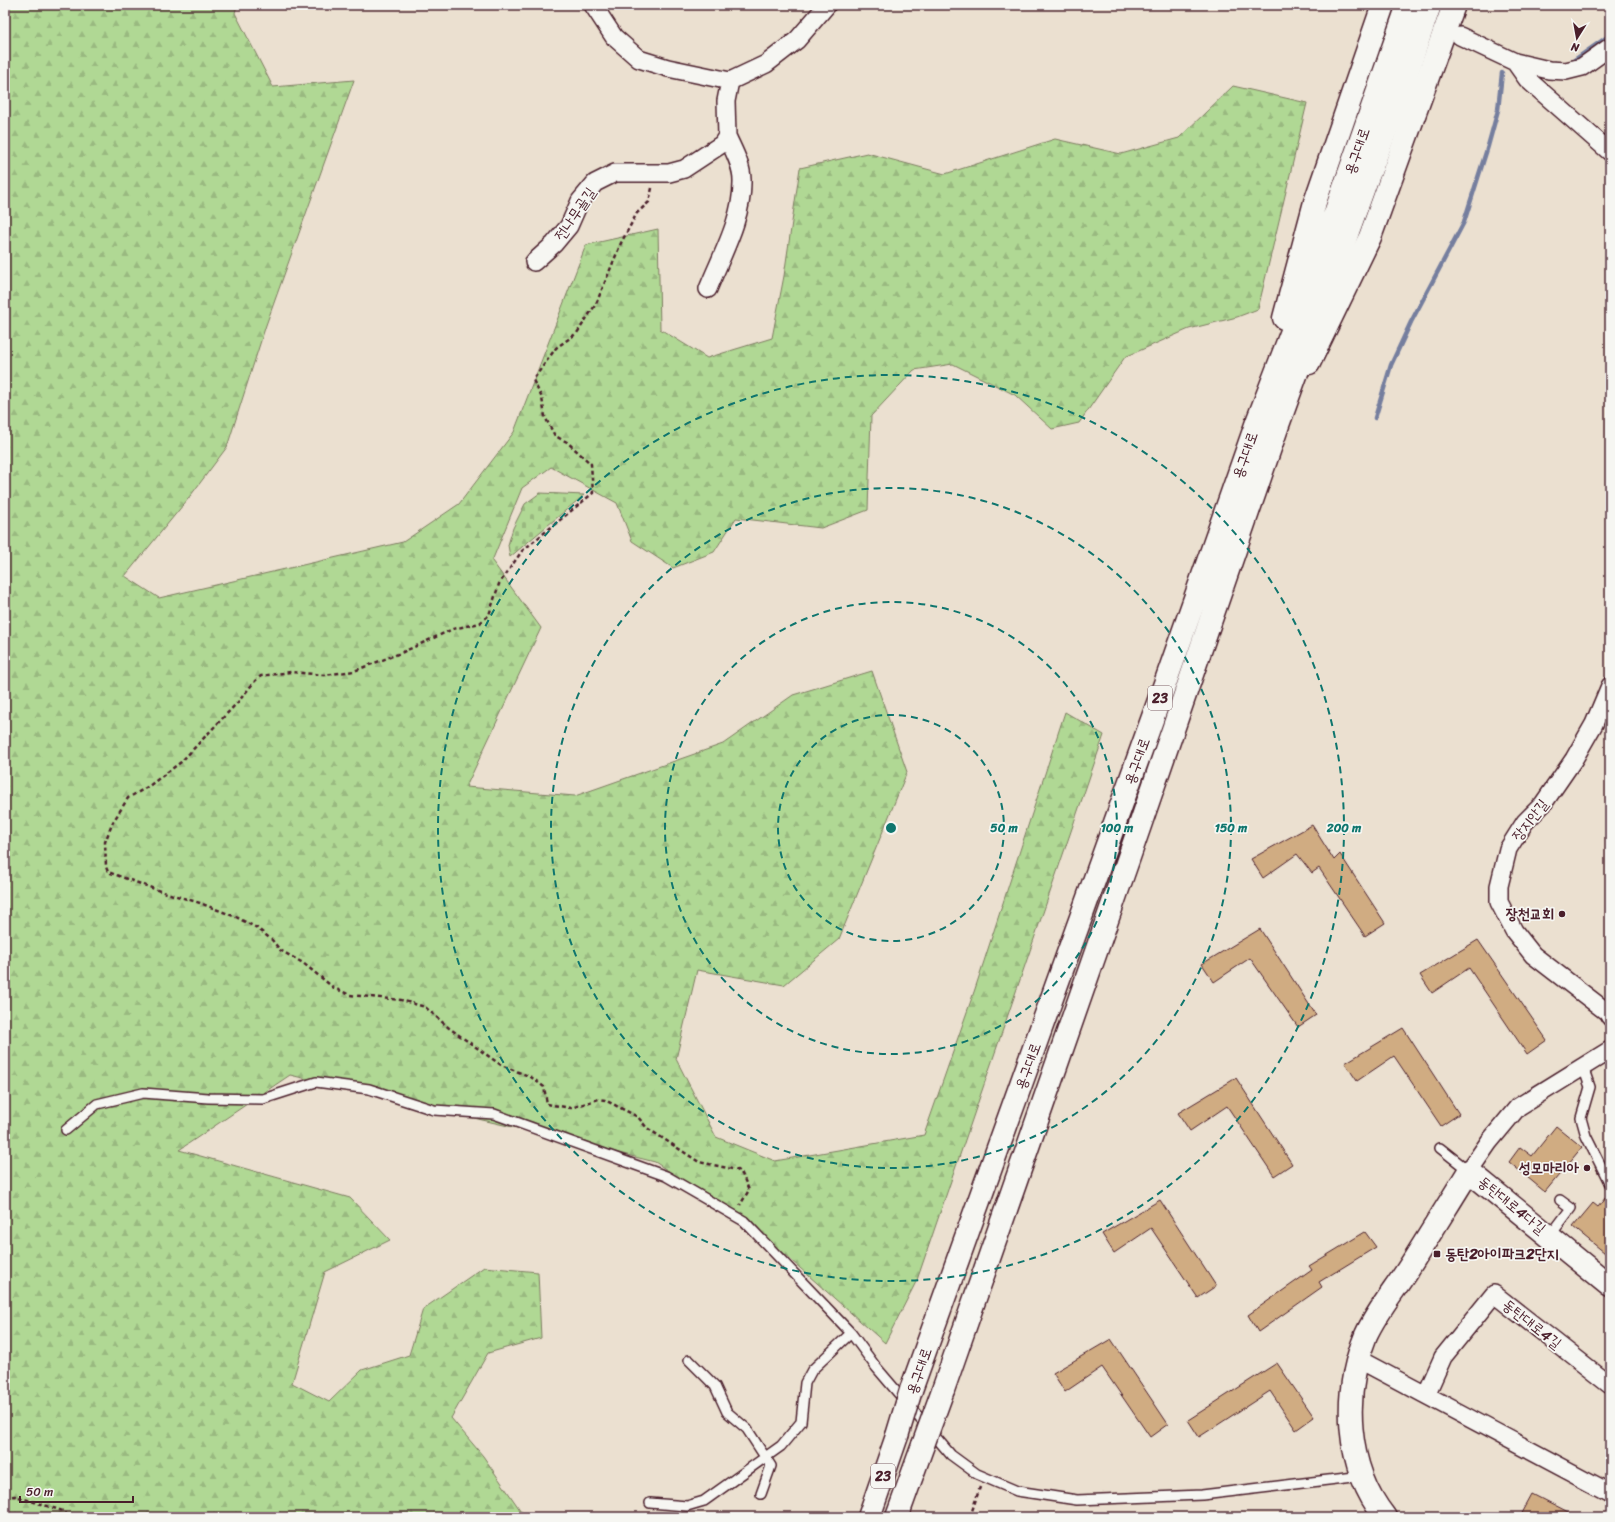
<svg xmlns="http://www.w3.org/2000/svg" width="1615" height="1522" font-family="Sriracha,'Poor Story',sans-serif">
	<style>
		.forest { fill: url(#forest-firs); stroke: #7d7c60 }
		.cemetery { fill: url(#cemetery-stones); stroke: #7d7c60 }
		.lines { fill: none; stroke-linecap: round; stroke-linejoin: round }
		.stream { stroke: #757e9e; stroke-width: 4.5 }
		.building { fill: #d0ac82; stroke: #4a1f2b }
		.service-casing { stroke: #4a1f2b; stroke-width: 12 }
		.minor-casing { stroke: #4a1f2b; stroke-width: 20 }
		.tertiary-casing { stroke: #4a1f2b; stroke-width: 25 }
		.primary-casing { stroke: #4a1f2b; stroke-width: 25 }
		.trunk-casing { stroke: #4a1f2b; stroke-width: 25 }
		.path { stroke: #4a1f2b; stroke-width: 2.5; stroke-dasharray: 4 3; stroke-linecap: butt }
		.service { stroke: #f6f6f2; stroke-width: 9 }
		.minor { stroke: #f6f6f2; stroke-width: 17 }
		.tertiary { stroke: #f6f6f2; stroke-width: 22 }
		.primary { stroke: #f6f6f2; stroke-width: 22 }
		.trunk { stroke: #f6f6f2; stroke-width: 22 }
		.trunk-bridge-casing { stroke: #4a1f2b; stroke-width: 25; stroke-linecap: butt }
		.trunk-bridge { stroke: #f6f6f2; stroke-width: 22 }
		.ring { fill: none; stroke: #0f766e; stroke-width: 2; stroke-dasharray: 7 5 }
		.poi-dot { fill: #4a1f2b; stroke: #f6f6f2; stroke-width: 1.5 }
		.labels { text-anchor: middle; stroke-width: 3.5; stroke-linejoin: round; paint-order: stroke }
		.shield { fill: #f6f6f2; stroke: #7e6067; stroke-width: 1 }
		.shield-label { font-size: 14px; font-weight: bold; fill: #4a1f2b }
		.street-label { font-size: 15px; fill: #4a1f2b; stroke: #f6f6f2 }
		.poi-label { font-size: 15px; font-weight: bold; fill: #4a1f2b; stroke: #f6f6f2; text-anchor: end }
		.centre { fill: #0f766e; stroke: #f6f6f2; stroke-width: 2 }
		.ring-label { font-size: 12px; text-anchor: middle; font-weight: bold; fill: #0f766e; stroke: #f6f6f2; stroke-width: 3.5; stroke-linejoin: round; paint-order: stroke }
	</style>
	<defs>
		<pattern id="forest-firs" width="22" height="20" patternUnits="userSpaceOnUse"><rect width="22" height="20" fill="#b0d894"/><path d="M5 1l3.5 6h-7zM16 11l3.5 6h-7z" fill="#99b980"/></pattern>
		<pattern id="cemetery-stones" width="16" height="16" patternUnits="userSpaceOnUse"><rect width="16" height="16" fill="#b0d894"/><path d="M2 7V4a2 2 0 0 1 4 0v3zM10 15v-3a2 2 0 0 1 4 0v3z" fill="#99b980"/></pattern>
	</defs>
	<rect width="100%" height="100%" fill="#ebe0d0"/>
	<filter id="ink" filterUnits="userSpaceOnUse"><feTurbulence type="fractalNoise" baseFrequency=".025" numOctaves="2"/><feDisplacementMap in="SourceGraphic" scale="8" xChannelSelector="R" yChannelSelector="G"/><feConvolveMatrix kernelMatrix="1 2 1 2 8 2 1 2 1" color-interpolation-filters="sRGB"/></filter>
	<g filter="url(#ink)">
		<path class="forest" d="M 5,5 L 114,5 L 117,6 L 119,5 L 237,5 L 235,13 L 273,87 L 354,80 L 266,325 L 227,447 L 188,499 L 125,576 L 159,598 L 403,542 L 459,504 L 514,432 L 586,245 L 658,229 L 660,329 L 707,358 L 772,338 L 784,276 L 800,168 L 867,153 L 945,174 L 1055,139 L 1121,154 L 1179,138 L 1233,86 L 1307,103 L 1258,309 L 1237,317 L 1189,329 L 1125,357 L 1079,423 L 1052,429 L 1015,395 L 953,364 L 914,370 L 871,416 L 868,510 L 821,528 L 736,518 L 714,552 L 673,568 L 632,541 L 617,503 L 551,467 L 522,488 L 492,561 L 541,628 L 466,787 L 575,796 L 723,744 L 793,695 L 872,671 L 907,772 L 839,939 L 784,985 L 697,970 L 676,1059 L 716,1137 L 775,1161 L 924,1135 L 975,989 L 1065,712 L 1104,735 L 917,1280 L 885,1343 L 758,1231 L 655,1162 L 555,1137 L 290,1075 L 179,1150 L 350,1198 L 390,1240 L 325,1272 L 292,1383 L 329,1402 L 362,1370 L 409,1355 L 423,1309 L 484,1267 L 538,1272 L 541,1338 L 488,1353 L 451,1418 L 483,1456 L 525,1517 L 5,1517 Z"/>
		<path class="cemetery" d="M 540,493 L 584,495 L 510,557 L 508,545 L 513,528 L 525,504 Z"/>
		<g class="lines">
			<path class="stream" d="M 1570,63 L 1610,35
				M 1375,418 L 1391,365 L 1411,322 L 1464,222 L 1488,146 L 1498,110 L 1502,73"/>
		</g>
		<path class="building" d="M 1312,825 L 1334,860 L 1340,854 L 1385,923 L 1365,936 L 1319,868 L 1312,873 L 1297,854 L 1263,878 L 1251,859 Z
			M 1260,929 L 1316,1015 L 1298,1027 L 1250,958 L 1214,982 L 1202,964 Z
			M 1478,940 L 1547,1040 L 1527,1054 L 1469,968 L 1432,993 L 1420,975 Z
			M 1403,1028 L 1459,1114 L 1441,1126 L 1394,1056 L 1357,1081 L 1345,1063 Z
			M 1236,1078 L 1292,1164 L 1274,1176 L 1227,1106 L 1190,1131 L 1178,1113 Z
			M 1556,1126 L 1582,1147 L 1545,1192 L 1509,1162 L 1520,1147 L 1532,1156 Z
			M 1610,1192 L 1610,1257 L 1573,1227 L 1593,1203 L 1598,1207 Z
			M 1160,1200 L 1216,1286 L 1198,1298 L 1151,1228 L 1114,1253 L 1102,1234 Z
			M 1365,1232 L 1376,1247 L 1319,1282 L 1322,1287 L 1258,1332 L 1248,1315 L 1312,1270 L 1309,1266 Z
			M 1111,1339 L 1168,1424 L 1150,1437 L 1102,1367 L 1065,1392 L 1053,1373 Z
			M 1277,1363 L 1314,1417 L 1296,1430 L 1270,1391 L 1199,1437 L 1188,1420 Z
			M 1532,1495 L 1575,1517 L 1520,1517 Z"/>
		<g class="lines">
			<g class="service-casing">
				<path id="service" d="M 1583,1067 L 1590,1087 L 1581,1118 L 1586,1136 L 1610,1184
					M 66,1130 L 97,1104 L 143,1093 L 208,1098 L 263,1099 L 316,1082 L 369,1089 L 434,1110 L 494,1114 L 666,1176 L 744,1221 L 851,1333 L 876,1367 L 951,1455 L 977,1474 L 1017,1491 L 1077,1500 L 1202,1495 L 1362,1476
					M 1440,1148 L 1469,1171
					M 1550,1236 L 1571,1208 L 1560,1200
					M 689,1360 L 715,1386 L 727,1412 L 747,1429 L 771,1466 L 761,1494
					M 650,1503 L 687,1506 L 704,1501 L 781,1446 L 801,1422 L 805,1383 L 812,1370 L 851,1333"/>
			</g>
			<g class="minor-casing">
				<path id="minor" d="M 593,5 L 614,37 L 639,59 L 668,68 L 730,81 L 766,64 L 797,40 L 827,5
					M 1460,36 L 1515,62 L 1549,70 L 1566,71 L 1582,67 L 1610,47
					M 1515,62 L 1527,79 L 1610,152
					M 534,262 L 554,244 L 569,226 L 580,201 L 595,183 L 615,173 L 669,173 L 684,169 L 722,144 L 727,136 L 726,101 L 730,81
					M 708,289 C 722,254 743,218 742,180 C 742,165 733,150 727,136
					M 1610,686 L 1594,724 L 1574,759 L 1543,804 L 1525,822 L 1508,849 L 1499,886 L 1499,902 L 1514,931 L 1533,955 L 1607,1012 L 1610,1017
					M 1469,1171 L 1489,1142 L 1518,1107 L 1610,1050
					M 1358,1359 L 1610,1493
					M 1426,1395 L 1443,1357 L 1494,1294 L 1610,1385"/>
			</g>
			<g class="tertiary-casing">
				<path id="tertiary" d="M 1385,1517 C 1345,1467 1342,1393 1366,1335 C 1377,1311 1394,1291 1408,1269 C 1429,1236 1449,1203 1469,1171 L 1610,1286"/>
			</g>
			<g class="primary-casing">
				<path id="primary" d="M 1309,363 L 1370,237 L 1454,5"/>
			</g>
			<g class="trunk-casing">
				<path id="trunk" d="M 1284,318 L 1315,202 L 1383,5
					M 911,1390 L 1167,678 L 1257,422 L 1312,279 L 1408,5
					M 943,1390 L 1127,863 L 1278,425 L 1367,179 L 1397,102 L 1430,5
					M 869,1517 L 897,1436
					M 897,1517 L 923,1445"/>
			</g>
			<path class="path" d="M 652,188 L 649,202 L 637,213 L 621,243 L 596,304 L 577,333 L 556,348 L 533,380 L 542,398 L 545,417 L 555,436 L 567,442 L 591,464 L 593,493 L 522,551 L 499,584 L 489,615 L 480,623 L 453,629 L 403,652 L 354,671 L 325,675 L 291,672 L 261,676 L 255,681 L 238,702 L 181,762 L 149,786 L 128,798 L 113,822 L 105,842 L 106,867 L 108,872 L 160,891 L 200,903 L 236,917 L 257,928 L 272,940 L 280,950 L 303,963 L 334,988 L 350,995 L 401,1000 L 425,1007 L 449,1028 L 501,1065 L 531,1077 L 544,1087 L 547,1104 L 571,1108 L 599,1099 L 605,1100 L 638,1117 L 647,1128 L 699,1162 L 737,1170 L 742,1174 L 749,1190 L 740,1205
				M 5,1497 L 15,1496 L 63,1511 L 69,1517
				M 970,1517 L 980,1487"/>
			<use href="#service" class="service"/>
			<use href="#minor" class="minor"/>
			<use href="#tertiary" class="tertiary"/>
			<use href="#primary" class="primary"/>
			<use href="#trunk" class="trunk"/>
			<g class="trunk-bridge-casing">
				<path id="trunk-bridge" d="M 897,1436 L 911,1390
					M 923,1445 L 943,1390"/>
			</g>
			<use href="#trunk-bridge" class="trunk-bridge"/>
		</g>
	</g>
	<g class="ring">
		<circle cx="891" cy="828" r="113"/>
		<circle cx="891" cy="828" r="226"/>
		<circle cx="891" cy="828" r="340"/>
		<circle cx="891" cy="828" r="453"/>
	</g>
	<g class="poi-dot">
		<circle cx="1562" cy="914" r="4"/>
		<circle cx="1587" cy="1168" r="4"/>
		<rect x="1433" y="1250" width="8" height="8" rx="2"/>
	</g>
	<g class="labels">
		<g class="shield">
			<rect x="1148" y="686" width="24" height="24" rx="3"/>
			<rect x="871" y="1464" width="24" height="24" rx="3"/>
		</g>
		<g class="shield-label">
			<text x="1160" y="703">23</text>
			<text x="883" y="1481">23</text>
		</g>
		<g class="street-label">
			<text transform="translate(1357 151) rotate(-71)" y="5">용구대로</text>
			<text transform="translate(575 214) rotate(-56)" y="5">전나무골길</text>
			<text transform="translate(1245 455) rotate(-71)" y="5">용구대로</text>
			<text transform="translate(1137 761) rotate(-70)" y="5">용구대로</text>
			<text transform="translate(1530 820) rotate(-52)" y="5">장지안길</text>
			<text transform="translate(1028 1066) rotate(-70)" y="5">용구대로</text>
			<text transform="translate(1512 1205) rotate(39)" y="5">동탄대로4다길</text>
			<text transform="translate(1532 1324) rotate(38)" y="5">동탄대로4길</text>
			<text transform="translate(919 1371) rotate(-71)" y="5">용구대로</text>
		</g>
		<g class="poi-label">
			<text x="1554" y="919">장천교회</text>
			<text x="1579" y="1173">성모마리아</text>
			<text x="1445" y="1259" text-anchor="start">동탄2아이파크2단지</text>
		</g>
	</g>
	<circle cx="891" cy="828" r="6" class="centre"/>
	<g class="ring-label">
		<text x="1004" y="832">50 m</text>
		<text x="1117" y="832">100 m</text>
		<text x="1231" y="832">150 m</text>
		<text x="1344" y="832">200 m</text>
	</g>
	<rect width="1615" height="1522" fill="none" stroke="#f6f6f2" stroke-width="20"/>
	<rect x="10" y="10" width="1595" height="1502" fill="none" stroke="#4a1f2b" stroke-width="1.5" filter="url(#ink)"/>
	<g transform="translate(1577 38) rotate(191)" stroke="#f6f6f2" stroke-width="3" paint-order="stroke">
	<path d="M0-3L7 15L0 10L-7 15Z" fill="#4a1f2b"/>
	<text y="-6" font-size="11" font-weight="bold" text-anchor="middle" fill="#4a1f2b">N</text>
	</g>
	<path d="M20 1496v6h113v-6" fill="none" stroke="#4a1f2b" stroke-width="2"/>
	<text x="26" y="1496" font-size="12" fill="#4a1f2b" stroke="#f6f6f2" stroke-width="3" paint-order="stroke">50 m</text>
</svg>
